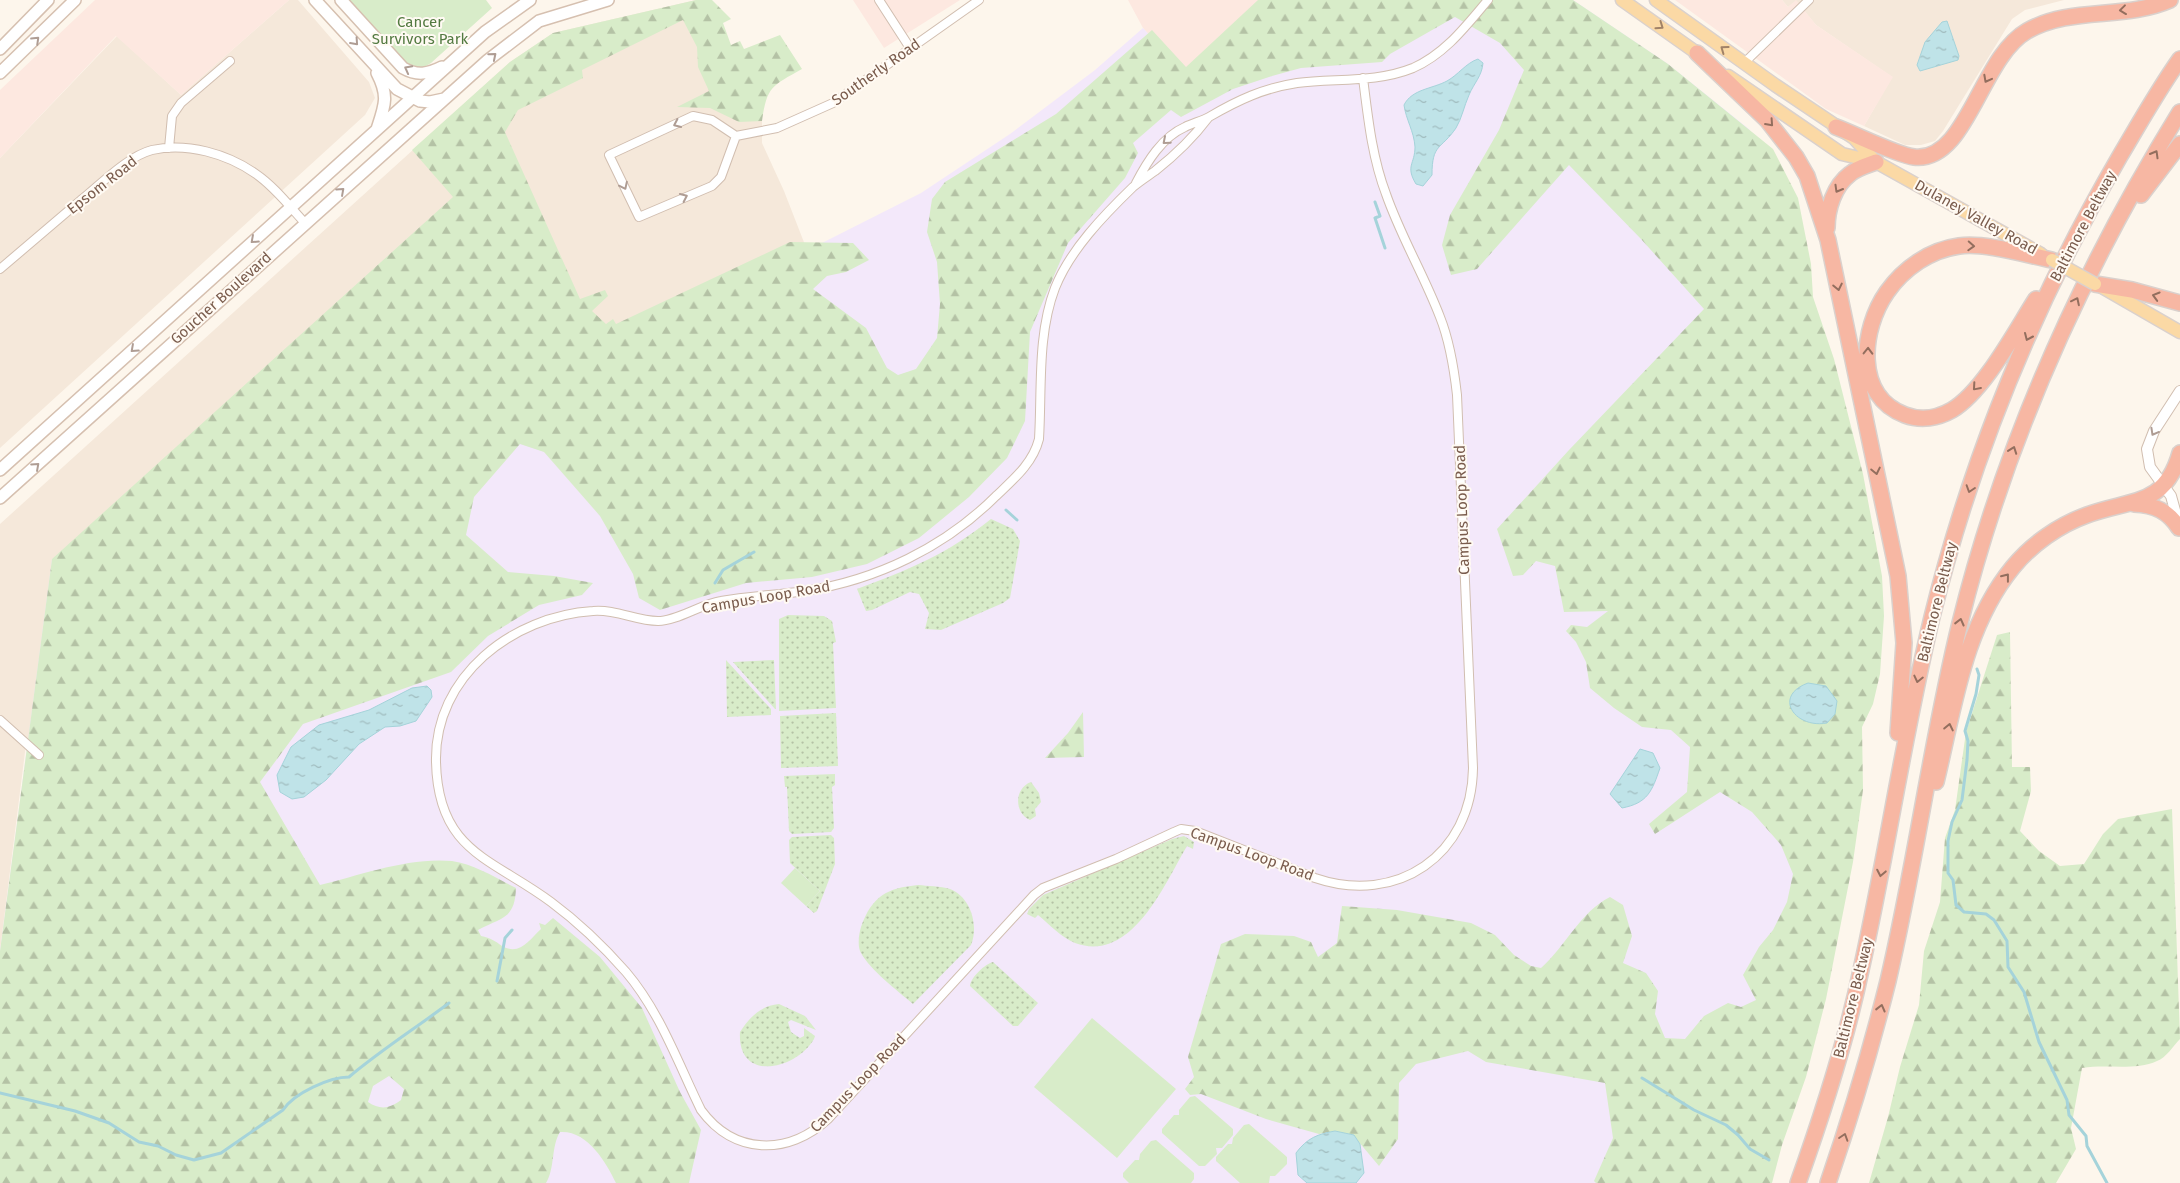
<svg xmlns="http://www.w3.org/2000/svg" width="2180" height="1183" font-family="'Fira Sans',sans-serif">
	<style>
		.residential { fill: #f5e8da }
		.commercial { fill: #fde8e0 }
		.education { fill: #f3e8fa }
		.grass { fill: url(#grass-dots) }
		.forest { fill: url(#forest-firs); fill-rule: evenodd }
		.park { fill: #d8ecc9 }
		.water { fill: url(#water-ripples); stroke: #a5d3da }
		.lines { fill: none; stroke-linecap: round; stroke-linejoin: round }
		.stream { stroke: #a5d3da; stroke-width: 3 }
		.minor-casing { stroke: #d1beb0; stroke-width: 10 }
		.tertiary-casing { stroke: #d1beb0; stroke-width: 12 }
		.secondary-casing { stroke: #d6c0b0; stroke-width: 14 }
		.primary-casing { stroke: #dad1cd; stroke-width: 15 }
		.motorway-casing { stroke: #dad1cd; stroke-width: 18 }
		.minor { stroke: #fff; stroke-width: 8 }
		.tertiary { stroke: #fff; stroke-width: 10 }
		.secondary { stroke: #fff; stroke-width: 11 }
		.primary { stroke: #fbd9a5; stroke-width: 12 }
		.motorway { stroke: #f7b7a3; stroke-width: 15 }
		.primary-bridge-casing { stroke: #dad1cd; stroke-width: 15; stroke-linecap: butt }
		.primary-bridge { stroke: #fbd9a5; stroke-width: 12 }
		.oneway { stroke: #936e5e }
		.oneway2 { stroke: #a18267 }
		.oneway3 { stroke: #af9d94 }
		.labels { text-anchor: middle; stroke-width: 4; stroke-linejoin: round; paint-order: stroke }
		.park-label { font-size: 15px; fill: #537a41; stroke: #fffaf3 }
		.street-label { font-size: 15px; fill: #7a5c4d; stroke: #fffaf3 }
	</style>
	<defs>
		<pattern id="grass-dots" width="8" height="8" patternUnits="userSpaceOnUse" patternTransform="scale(1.25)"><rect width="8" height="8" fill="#d8ecc9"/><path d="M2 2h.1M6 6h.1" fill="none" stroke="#b4c2a5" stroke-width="1.8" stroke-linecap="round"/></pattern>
		<pattern id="forest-firs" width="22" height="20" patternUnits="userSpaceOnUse" patternTransform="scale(1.25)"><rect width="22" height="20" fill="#d8ecc9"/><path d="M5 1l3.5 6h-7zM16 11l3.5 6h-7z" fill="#b4c2a5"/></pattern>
		<pattern id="water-ripples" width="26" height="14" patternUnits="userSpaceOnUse" patternTransform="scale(1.25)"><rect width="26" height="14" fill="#bfe3e8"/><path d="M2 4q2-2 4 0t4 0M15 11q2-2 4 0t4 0" fill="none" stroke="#a0bbbe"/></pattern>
	</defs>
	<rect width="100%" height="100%" fill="#fdf6ec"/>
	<path class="residential" d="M 289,0 L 298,0 L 369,82 L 375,98 L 365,115 L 0,448 L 0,158 L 117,36 L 181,95 Z
		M 696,0 L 762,121 L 762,143 L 784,191 L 807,250 L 26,744 L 0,951 L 0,524 L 510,62 L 553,33 Z
		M 1782,0 L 2064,0 L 2025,10 L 2012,19 L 1943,131 L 1935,141 L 1921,145 L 1905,145 L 1864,126 L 1892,77 L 1816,25 L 1796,1 L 1788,7 Z"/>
	<path class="commercial" d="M 95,0 L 289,0 L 181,95 L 116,36 L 0,158 L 0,90 Z
		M 853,0 L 960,0 L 884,48 Z
		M 1128,0 L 1264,0 L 1188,78 L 1143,28 Z
		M 1675,0 L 1782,0 L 1788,7 L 1796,0 L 1816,25 L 1893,77 L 1864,126 L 1826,109 Z"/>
	<path class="education" d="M 1264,0 L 1573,0 L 1668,64 L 1749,129 L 1780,177 L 1876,602 L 1754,1183 L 0,1183 L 0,951 L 52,559 L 612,338 L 820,244 L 921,193 L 1010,134 L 1095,70 L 1143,28 L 1187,77 Z"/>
	<path class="grass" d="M 991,519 L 1013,529 L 1020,541 L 1010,598 L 1003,603 L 941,630 L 925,629 L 929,613 L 919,594 L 910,592 L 872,610 L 866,611 L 857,589 C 910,569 946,555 991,519 Z
		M 788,615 L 824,616 L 832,621 L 836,642 L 833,643 L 836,708 L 779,711 L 779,619 Z
		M 726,660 L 771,709 L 771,715 L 727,717 Z
		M 774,660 L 776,709 L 775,709 L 733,662 Z
		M 836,713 L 838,766 L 781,768 L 780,716 Z
		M 835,774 L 835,785 L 832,787 L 834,828 L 831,832 L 792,834 L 789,831 L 787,787 L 785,787 L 784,776 Z
		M 1031,782 L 1039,793 L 1041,802 L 1035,809 L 1036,816 L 1030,820 C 1014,813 1014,788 1031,782 Z
		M 831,835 L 834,838 L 835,864 L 817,911 L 814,913 L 806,906 L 820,891 L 790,863 L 789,840 L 792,837 Z
		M 1184,836 L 1194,842 L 1193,849 L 1187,846 C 1165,883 1132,964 1075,943 C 1061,937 1050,925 1038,915 L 1035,918 L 1027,914 L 1029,909 L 1043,895 L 1172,839 Z
		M 918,885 C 928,886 940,886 950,889 C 971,897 979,926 971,945 L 913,1004 C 897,990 871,971 861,953 C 857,946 859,934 861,927 C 872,896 887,888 918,885 Z
		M 993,962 L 1038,1003 L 1018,1026 L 1013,1026 L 970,986 C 971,977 985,964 993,962 Z
		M 779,1004 L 805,1016 L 816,1030 L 791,1020 L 788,1022 L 791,1032 L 800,1038 L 804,1036 L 804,1028 L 815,1036 L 814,1039 C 796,1070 737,1083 740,1032 C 750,1017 760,1006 779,1004 Z"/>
	<path class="forest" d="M 696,0 L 712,0 L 731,19 L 723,23 L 731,45 L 740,41 L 744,49 L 780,35 L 802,69 C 772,86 767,86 762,121 L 739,122 L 710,108 L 677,107 L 709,91 L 698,67 L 697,47 L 683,20 L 582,70 L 583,78 L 518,110 L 505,132 L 580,299 L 605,290 L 608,296 L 592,311 L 606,324 L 613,319 L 616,324 L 790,242 L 853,243 L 869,260 L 846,272 L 827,276 L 813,289 L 866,328 L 887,368 L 898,375 L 916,369 L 937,338 L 940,304 L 937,262 L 927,232 L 932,199 L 945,182 L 1056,114 L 1152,30 L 1186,67 L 1258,0 L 1573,0 L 1668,64 L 1773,149 L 1798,198 L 1811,264 L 1813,297 L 1834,359 L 1863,474 L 1882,576 L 1884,616 L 1880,674 L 1873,704 L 1862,727 L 1863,790 L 1853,862 L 1826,999 L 1806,1077 L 1782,1145 L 1772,1183 L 1596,1183 L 1594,1181 L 1613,1138 L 1605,1083 L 1486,1062 L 1468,1051 L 1416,1064 L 1399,1083 L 1398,1139 L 1379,1166 L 1353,1135 L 1335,1131 L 1319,1134 L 1266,1119 L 1201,1094 L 1190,1095 L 1185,1089 L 1194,1077 L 1188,1057 L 1221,944 L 1245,934 L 1294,936 L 1311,942 L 1318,957 L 1337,943 L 1342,906 L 1397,910 L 1471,923 L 1495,935 L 1514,955 L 1531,966 L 1541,968 C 1566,946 1580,912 1610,897 L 1623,905 L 1632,936 L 1623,963 L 1646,973 L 1658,991 L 1655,1014 L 1665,1038 L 1685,1039 L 1704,1016 L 1728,1003 L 1741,1007 L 1756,1000 L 1743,975 L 1759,947 L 1773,930 L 1787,902 L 1793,874 L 1781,845 L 1752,812 L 1720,792 L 1655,834 L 1649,824 L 1687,792 L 1690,747 L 1671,730 L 1642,727 L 1614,708 L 1590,688 L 1586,662 L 1576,642 L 1566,631 L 1571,625 L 1587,627 L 1608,611 L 1564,612 L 1555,566 L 1536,561 L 1523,575 L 1513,576 L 1497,529 L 1569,450 L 1704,309 L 1641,239 L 1569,165 L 1477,269 L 1451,275 L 1442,245 L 1450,215 L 1499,130 L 1524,70 L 1500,43 L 1455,17 L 1390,54 L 1382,62 L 1301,68 L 1272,76 L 1233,89 L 1181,117 L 1171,110 L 1133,143 L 1138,153 L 1125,178 L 1068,243 L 1030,332 L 1025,421 L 1007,458 L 969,497 L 919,538 L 867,564 L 812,577 L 746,583 L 660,610 L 639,598 L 633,574 L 600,516 L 544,452 L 520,444 L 474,497 L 466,535 L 508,572 L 554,576 L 593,583 L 582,595 L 539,605 L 488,636 L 451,672 L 303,724 L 260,782 L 320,885 C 361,875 408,857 452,861 C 474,864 496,878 516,888 C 515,920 501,917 478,930 L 481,936 C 491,938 495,941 502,946 C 520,956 529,940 541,929 L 539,923 L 545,925 L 553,918 L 600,957 L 642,1008 L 680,1092 L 701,1130 L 689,1183 L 616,1183 C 606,1162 587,1130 560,1132 C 551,1146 555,1169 546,1183 L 0,1183 L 0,951 L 52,559 L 453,197 L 412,150 L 510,62 L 553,33 ZM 389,1076 L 404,1089 L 401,1100 C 389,1109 380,1110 368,1102 L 373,1086 Z
		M 2010,632 L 2012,767 L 2030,767 L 2031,791 L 2020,831 L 2039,851 L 2060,866 L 2084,864 L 2103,834 L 2118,819 L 2172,809 L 2180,1039 C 2174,1045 2166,1058 2157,1061 C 2136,1071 2107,1064 2082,1068 L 2071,1128 L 2076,1149 L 2056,1183 L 1869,1183 L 1888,1117 L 1900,1067 L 1919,1005 L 1924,951 L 1940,902 L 1945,838 L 1955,810 L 1966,732 L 1997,635 Z
		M 1083,712 L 1084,757 L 1045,758 L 1068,733 Z"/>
	<path class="park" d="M 349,0 L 486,0 L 492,8 L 431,63 L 419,70 L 410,67 Z
		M 795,868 L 820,891 L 806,906 L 781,883 Z
		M 1092,1018 L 1176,1089 L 1117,1158 L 1034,1087 Z
		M 1195,1096 L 1233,1129 L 1233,1135 L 1222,1148 L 1216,1148 L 1217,1154 L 1205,1166 L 1199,1166 L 1162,1133 L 1162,1129 L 1174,1115 L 1179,1115 L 1179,1110 L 1190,1097 Z
		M 1249,1124 L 1287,1157 L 1287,1164 L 1275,1176 L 1270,1176 L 1269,1183 L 1240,1183 L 1216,1161 L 1216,1157 L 1228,1144 L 1232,1144 L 1233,1138 L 1244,1125 Z
		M 1156,1140 L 1194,1173 L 1194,1179 L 1191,1183 L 1129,1183 L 1123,1177 L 1123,1173 L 1135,1160 L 1139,1160 L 1140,1154 L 1151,1141 Z"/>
	<path class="water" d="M 1947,21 L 1959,56 L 1958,60 L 1920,71 L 1917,65 L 1925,42 L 1942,22 Z
		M 1478,59 L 1483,63 C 1482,76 1474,83 1469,95 C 1464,106 1462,118 1456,128 C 1441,150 1432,143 1432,175 L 1423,186 L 1416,184 C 1405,166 1415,164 1415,147 C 1414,131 1406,120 1404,105 C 1412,89 1432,89 1447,81 C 1458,75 1466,63 1478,59 Z
		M 1808,683 L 1826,686 L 1837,701 L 1835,714 L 1827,723 C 1795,729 1772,696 1808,683 Z
		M 427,686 L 431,690 L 432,697 L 416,721 L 400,726 L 385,727 L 359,744 L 326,780 L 304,797 L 292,799 L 280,792 L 277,775 L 291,747 L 319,725 L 369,710 L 412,688 Z
		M 1640,749 L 1653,753 L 1660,768 C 1652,791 1648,803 1622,808 L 1610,794 Z
		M 1335,1131 L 1354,1135 L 1360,1144 L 1364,1173 L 1356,1183 L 1307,1183 L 1298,1175 L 1296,1153 C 1307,1138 1318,1134 1335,1131 Z"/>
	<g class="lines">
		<path class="stream" d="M 1375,202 L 1380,216 L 1375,218 L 1385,248
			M 1006,510 L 1017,520
			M 715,583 L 723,570 L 754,552
			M 1977,669 L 1979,675 L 1976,694 L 1965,731 L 1968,741 L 1967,760 L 1962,800 L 1952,822 L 1948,841 L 1948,873 L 1953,880 L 1956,905 L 1964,912 L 1986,914 L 1994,920 L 2007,941 L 2008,967 L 2024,992 L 2039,1042 L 2067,1100 L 2069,1115 L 2086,1136 L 2087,1146 L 2107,1183
			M 497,981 L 505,938 L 512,930
			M 1642,1078 L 1694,1110 L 1726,1125 L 1738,1135 L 1750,1149 L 1769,1160
			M 0,1093 L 75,1111 L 109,1123 L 139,1142 L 158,1146 L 176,1155 L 194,1160 L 221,1153 L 283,1110 C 294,1093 330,1077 349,1077 C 381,1050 416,1028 449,1003"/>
		<g class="minor-casing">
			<path id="minor" d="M 879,0 L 910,48
				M 1744,63 L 1809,0
				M 1208,118 C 1193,138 1174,156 1155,171 C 1148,176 1140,181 1133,187 C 1104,215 1070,250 1055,288 C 1037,335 1042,390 1039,439 C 1033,463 1014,479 996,496 C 945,547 877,580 805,591 C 777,595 749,596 721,601 C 701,604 677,621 658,621 C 636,621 616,609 593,611 C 513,616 434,676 436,762 C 438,852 492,858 551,902 C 578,922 604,947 626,972 C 660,1012 678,1063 701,1110 C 734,1155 788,1156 828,1119 L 1034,895 L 1043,888 L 1116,859 L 1174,832 L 1181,829 L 1195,831 L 1315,878 C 1397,906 1472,855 1473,768 L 1457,395 C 1454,368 1450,342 1440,317 C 1424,275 1401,237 1386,194 C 1372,157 1368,118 1363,78
				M 736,136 L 721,177 L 712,186 L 639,217 L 609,155 L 693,116 L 712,120 L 736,136 L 777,128 L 833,103 L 979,0
				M 169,148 L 172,116 L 181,103 L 230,61
				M 1136,183 C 1147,162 1162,137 1185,127 C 1193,123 1202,121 1209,117 C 1238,100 1264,88 1297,83 C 1335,78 1376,83 1413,68 C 1445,54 1466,26 1488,0
				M 0,269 C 27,246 54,223 81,200 C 100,185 128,156 152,150 C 187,142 228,154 256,174 C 275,187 290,207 305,223
				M 0,720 L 39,755"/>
		</g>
		<g class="tertiary-casing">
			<path id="tertiary" d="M 2179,525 L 2171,496 L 2150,467 L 2147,449 L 2154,431 L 2180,391"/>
		</g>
		<g class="secondary-casing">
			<path id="secondary" d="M 315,0 L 397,89 L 420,101 L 430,102 L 444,99
				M 341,0 L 403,68 C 417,76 428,74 442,67
				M 0,49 L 48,0
				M 0,73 L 75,0
				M 377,129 C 385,105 389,96 377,73
				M 0,470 L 485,32 L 530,0
				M 0,498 L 488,60 L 539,21 L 608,0"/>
		</g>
		<g class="primary-casing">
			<path id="primary" d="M 1622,0 L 1704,58
				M 1656,0 L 1775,85 L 1854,138 L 1876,162
				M 1728,76 L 1842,154 L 1876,162 L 2041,254
				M 2102,287 L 2180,332"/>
		</g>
		<g class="motorway-casing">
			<path id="motorway" d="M 1697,53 L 1767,120 L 1796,157 L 1807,176 L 1828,240 L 1898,576 L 1904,643 L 1898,733
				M 1836,127 C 1855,134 1897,155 1914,157 C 1967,163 1980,58 2027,31 C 2071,6 2125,20 2170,0
				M 2141,195 L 2180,144
				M 1827,228 C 1827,209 1834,186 1850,174 C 1857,168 1868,165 1876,162
				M 2095,284 L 2132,290 L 2180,303
				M 2036,299 C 2016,330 1984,391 1952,410 C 1938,418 1921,421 1905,415 C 1854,396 1861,329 1887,292 C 1904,268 1930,250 1959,246 C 1984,242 2027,255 2052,260
				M 2134,504 C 2155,505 2168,511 2179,528
				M 1936,782 C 1954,709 1963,628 2013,567 C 2032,544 2059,525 2087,515 C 2130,499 2165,507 2180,453
				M 1798,1183 C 1823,1113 1846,1042 1861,970 C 1887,853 1904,733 1932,617 C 1972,455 2036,300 2120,156 C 2139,124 2158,90 2180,59
				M 1828,1183 C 1851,1116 1871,1049 1888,981 C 1916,862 1931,741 1960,623 C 2005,441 2082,271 2180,112"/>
		</g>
		<use href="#minor" class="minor"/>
		<use href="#tertiary" class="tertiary"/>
		<use href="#secondary" class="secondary"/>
		<use href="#primary" class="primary"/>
		<use href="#motorway" class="motorway"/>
		<g class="primary-bridge-casing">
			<path id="primary-bridge" d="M 2052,260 L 2095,284"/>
		</g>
		<use href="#primary-bridge" class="primary-bridge"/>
	</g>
	<defs><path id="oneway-chevron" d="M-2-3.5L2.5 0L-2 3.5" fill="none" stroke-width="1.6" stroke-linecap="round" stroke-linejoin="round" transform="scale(1.25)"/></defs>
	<g class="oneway">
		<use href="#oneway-chevron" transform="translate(2123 10) rotate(173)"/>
		<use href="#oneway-chevron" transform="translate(1987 79) rotate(118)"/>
		<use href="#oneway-chevron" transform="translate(1770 123) rotate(48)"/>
		<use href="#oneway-chevron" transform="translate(2155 154) rotate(-60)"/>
		<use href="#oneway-chevron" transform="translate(1838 189) rotate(120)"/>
		<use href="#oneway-chevron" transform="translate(1971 246) rotate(3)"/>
		<use href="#oneway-chevron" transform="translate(1838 287) rotate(78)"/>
		<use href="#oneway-chevron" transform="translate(2156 296) rotate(-164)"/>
		<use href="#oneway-chevron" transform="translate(2076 301) rotate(-64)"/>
		<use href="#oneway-chevron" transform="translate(2028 337) rotate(114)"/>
		<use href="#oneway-chevron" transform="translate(1868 351) rotate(-89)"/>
		<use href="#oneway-chevron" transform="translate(1976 387) rotate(131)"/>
		<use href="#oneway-chevron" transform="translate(2013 450) rotate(-70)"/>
		<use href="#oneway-chevron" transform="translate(1876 471) rotate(78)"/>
		<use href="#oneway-chevron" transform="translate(1970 489) rotate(108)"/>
		<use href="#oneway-chevron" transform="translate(2006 577) rotate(-52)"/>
		<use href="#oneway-chevron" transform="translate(1960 622) rotate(-76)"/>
		<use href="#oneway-chevron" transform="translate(1918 679) rotate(103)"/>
		<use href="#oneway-chevron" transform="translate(1949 727) rotate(-78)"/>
		<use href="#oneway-chevron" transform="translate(1881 873) rotate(101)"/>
		<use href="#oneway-chevron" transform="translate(1881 1008) rotate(-76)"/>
		<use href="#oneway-chevron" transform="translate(1844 1137) rotate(-72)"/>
	</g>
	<g class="oneway2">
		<use href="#oneway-chevron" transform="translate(1660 26) rotate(35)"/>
		<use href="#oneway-chevron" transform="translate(1724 49) rotate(-144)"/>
	</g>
	<g class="oneway3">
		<use href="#oneway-chevron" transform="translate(36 40) rotate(-44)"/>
		<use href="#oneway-chevron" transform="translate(355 42) rotate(48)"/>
		<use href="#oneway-chevron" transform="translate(493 56) rotate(-40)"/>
		<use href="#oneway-chevron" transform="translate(408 69) rotate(-152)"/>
		<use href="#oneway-chevron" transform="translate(677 124) rotate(155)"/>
		<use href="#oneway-chevron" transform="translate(1166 141) rotate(139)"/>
		<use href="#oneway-chevron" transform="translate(624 186) rotate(64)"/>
		<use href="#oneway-chevron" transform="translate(341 191) rotate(-42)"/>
		<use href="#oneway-chevron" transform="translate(684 197) rotate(-25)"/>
		<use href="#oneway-chevron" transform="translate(254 240) rotate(138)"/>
		<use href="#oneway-chevron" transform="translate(134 349) rotate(138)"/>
		<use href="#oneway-chevron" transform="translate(2154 432) rotate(119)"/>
		<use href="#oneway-chevron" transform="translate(36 466) rotate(-42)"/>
	</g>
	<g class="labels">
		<g class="park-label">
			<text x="420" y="27">Cancer<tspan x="420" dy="17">Survivors Park</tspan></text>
		</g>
		<g class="street-label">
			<text transform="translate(876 72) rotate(-35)" y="5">Southerly Road</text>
			<text transform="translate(102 185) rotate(-38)" y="5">Epsom Road</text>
			<text transform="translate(1976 217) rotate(29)" y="5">Dulaney Valley Road</text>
			<text transform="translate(2083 226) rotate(-62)" y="5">Baltimore Beltway</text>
			<text transform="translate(221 298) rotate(-42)" y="5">Goucher Boulevard</text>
			<text transform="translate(1462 510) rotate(-92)" y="5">Campus Loop Road</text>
			<text transform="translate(766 597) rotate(-10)" y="5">Campus Loop Road</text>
			<text transform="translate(1937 602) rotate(-76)" y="5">Baltimore Beltway</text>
			<text transform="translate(1252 854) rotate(20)" y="5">Campus Loop Road</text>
			<text transform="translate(1853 998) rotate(-76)" y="5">Baltimore Beltway</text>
			<text transform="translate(858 1083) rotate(-46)" y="5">Campus Loop Road</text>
		</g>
	</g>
</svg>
